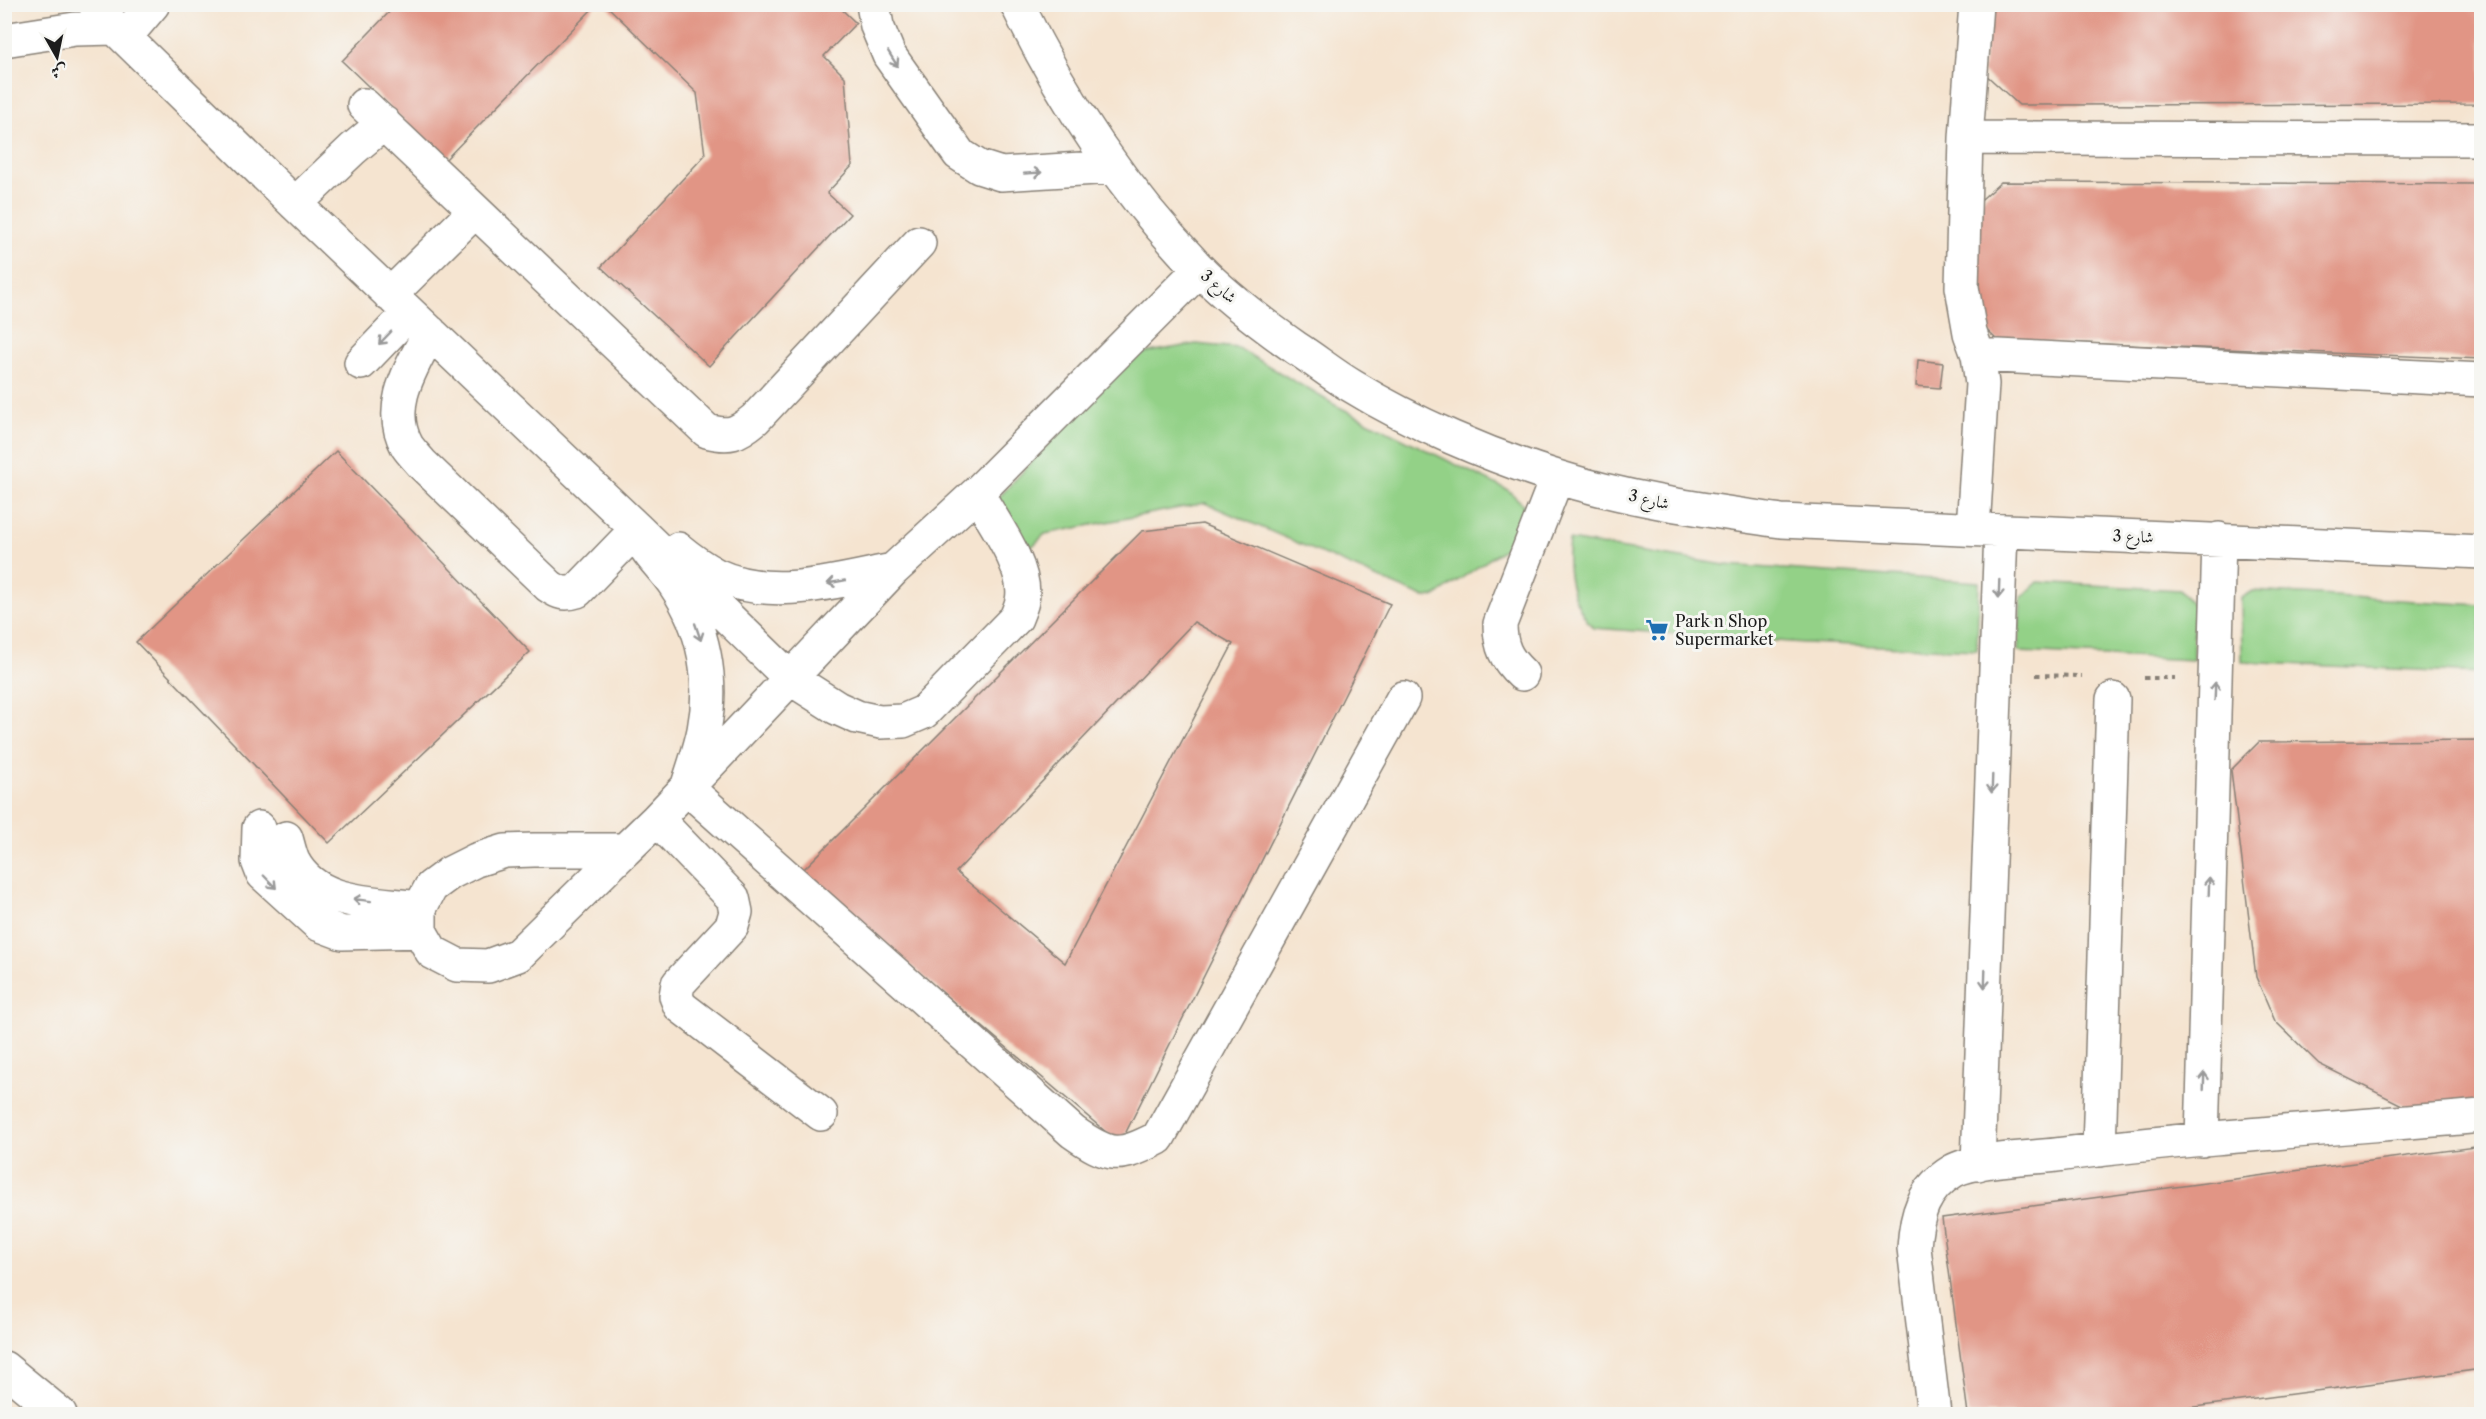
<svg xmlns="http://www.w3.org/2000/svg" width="2486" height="1419" font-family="'Libre Caslon Text',Amiri,serif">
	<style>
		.green { fill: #93d187; stroke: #587652; stroke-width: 1.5 }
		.building { fill: #e19585; fill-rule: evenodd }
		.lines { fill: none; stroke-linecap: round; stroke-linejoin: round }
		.minor-casing { stroke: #888076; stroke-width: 36 }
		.path { stroke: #888076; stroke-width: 4; stroke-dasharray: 4.5 4.5; stroke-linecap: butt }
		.minor { stroke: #fff; stroke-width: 33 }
		.oneway { stroke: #999 }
		.labels { text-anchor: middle; stroke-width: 6; stroke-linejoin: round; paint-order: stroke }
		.street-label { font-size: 16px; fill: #1c1c1c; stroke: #f6f6f2 }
		.poi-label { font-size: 16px; fill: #1c1c1c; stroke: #f6f6f2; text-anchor: start }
	</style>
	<rect width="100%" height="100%" fill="#f6f6f2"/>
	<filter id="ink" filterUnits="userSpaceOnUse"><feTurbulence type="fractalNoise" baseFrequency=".0167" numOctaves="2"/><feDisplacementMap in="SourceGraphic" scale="12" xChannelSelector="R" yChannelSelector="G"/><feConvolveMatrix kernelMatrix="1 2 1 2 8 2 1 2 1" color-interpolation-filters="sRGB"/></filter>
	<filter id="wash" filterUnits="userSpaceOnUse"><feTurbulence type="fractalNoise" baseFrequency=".008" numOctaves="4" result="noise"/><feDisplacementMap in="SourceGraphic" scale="24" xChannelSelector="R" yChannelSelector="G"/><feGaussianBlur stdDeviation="1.35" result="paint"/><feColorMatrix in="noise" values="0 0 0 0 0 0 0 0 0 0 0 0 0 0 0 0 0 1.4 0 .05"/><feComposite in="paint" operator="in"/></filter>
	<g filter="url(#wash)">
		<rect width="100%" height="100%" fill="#f5e4d0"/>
		<path class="green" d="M 1196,344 L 1238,348 L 1335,405 L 1508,490 L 1527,508 L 1514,542 L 1434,597 L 1425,598 L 1205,503 L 1045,534 L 1018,560 L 990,507 L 1097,391 L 1137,354 Z
			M 1569,540 L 1725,565 L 1979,582 L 1977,650 L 1805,643 L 1593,628 C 1571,602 1565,574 1569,540 Z
			M 2038,582 L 2180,590 L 2194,606 L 2193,660 L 2018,652 L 2021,598 Z
			M 2252,591 L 2481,605 L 2481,673 L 2242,662 L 2241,598 Z"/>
		<g id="blocks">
			<path class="building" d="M 397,4 L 597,4 L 445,160 L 342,61 Z
				M 605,4 L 836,4 L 856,23 L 824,56 L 845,77 L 852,166 L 827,193 L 850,214 L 709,366 L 601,267 L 705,155 L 697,93 Z
				M 1989,4 L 2482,4 L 2482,104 L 2019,105 L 1983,72 Z
				M 2001,182 L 2482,184 L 2482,359 L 1997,340 L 1968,312 L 1973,207 Z
				M 1918,360 L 1943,363 L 1940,388 L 1916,386 Z
				M 336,451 L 530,652 L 329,843 L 136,642 Z
				M 1202,524 L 1390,604 L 1120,1144 L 801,872 L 1142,531 ZM 1194,622 L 1233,644 L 1065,963 L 956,872 Z
				M 2482,740 L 2482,1103 L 2408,1108 L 2319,1064 L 2275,1021 L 2256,977 L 2231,770 L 2259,742 Z
				M 2482,1146 L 2482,1369 L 2141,1414 L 1968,1414 L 1942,1218 Z"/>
		</g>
	</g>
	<g filter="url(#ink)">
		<use href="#blocks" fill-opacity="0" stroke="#888076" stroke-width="1.5"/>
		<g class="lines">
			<g class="minor-casing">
				<path id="minor" d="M 95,4 L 115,28 L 295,204 L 637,529 L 790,678 L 837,708 L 857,717 L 880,722 L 903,721 L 924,712 L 1016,618 C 1018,613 1021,606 1022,601 C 1029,569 992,520 977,493
					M 873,4 L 877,26 L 889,55 L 959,154 L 979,167 L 1001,174 L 1113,167
					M 1017,4 C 1063,100 1124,191 1198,268 C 1227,298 1262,324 1296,348 C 1315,360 1333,375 1352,386 C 1412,423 1490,456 1557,477 C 1629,500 1706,510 1781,521 L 2482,552
					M 125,37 L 153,4
					M 4,40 L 75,29 L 115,28
					M 364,105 L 707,431 C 730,437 737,434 755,419 L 919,243
					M 1966,138 L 2482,139
					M 295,204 L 353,149 L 384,123
					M 390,295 L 475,211
					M 430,332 C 412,367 385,406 407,446 C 411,452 417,458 422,464 L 549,586 C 559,593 565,595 577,591 L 637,529
					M 1978,355 L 2482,380
					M 361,363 L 409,313
					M 637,529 C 644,553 662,565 675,585 C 704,627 714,680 704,730 C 700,750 693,769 687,788 L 1073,1132 C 1110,1158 1119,1158 1158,1138 L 1403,698
					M 1973,529 L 1982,384 L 1978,355 L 1970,333 L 1962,287 L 1966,138 L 1976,4
					M 678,549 C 690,559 703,568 716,575 C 771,601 837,581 893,570
					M 1522,674 C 1506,659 1500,647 1500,624 L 1557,477
					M 657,819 L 733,898 L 736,912 L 732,926 L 678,984 L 676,996 L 680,1006 L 821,1114
					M 259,828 L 258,861 L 263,874 L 318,924 L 342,933 L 420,931
					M 286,838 C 288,845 290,854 293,861 C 316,906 376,902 420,908
					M 534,850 L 625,850 L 518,955 L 488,966 L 457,965 L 432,952 L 420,931 L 420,908 L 431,887 L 450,873 L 476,860 L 505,851 Z
					M 625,850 L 657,819 L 893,570 L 977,493 L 1199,270
					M 2202,1140 L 2219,539
					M 2099,1150 L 2113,699
					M 1978,1164 L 2001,531
					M 4,1368 L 60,1414
					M 1934,1414 L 1914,1248 C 1916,1215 1923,1189 1953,1171 C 1974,1159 2030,1158 2056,1155 C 2197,1137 2340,1128 2482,1116"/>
			</g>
			<path class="path" d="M 2036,675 L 2082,676
				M 2144,678 L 2175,678"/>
			<use href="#minor" class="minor"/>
		</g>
		<defs><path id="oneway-shaft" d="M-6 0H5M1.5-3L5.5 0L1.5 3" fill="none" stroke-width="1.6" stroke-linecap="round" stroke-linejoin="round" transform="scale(1.5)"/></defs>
		<g class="oneway">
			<use href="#oneway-shaft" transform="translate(893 59) rotate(58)"/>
			<use href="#oneway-shaft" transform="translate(1033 173) rotate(-4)"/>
			<use href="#oneway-shaft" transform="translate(385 338) rotate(134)"/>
			<use href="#oneway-shaft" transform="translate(836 582) rotate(170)"/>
			<use href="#oneway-shaft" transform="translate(1999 589) rotate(92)"/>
			<use href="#oneway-shaft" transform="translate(698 632) rotate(71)"/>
			<use href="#oneway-shaft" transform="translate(2215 691) rotate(-88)"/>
			<use href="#oneway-shaft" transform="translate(1992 784) rotate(92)"/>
			<use href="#oneway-shaft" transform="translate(270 882) rotate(46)"/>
			<use href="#oneway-shaft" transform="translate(2209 886) rotate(-88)"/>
			<use href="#oneway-shaft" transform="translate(362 900) rotate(-173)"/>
			<use href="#oneway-shaft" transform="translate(1985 979) rotate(92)"/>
			<use href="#oneway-shaft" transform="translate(2204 1081) rotate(-88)"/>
		</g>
	</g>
	<defs>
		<g id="supermarket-bare" transform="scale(1.8)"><path d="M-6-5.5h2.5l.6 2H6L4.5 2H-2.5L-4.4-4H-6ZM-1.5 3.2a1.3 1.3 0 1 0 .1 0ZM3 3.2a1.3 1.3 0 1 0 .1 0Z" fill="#1f6fb2" stroke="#f6f6f2" stroke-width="2.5" paint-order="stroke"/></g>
	</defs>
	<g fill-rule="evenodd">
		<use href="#supermarket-bare" x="1657" y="630"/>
	</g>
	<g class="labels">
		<g class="street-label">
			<text transform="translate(1219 286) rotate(41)" y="6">شارع 3</text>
			<text transform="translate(1649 499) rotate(13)" y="6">شارع 3</text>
			<text transform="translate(2133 536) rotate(2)" y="6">شارع 3</text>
		</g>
		<g class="poi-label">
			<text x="1675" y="627">Park n Shop<tspan x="1675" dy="18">Supermarket</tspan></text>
		</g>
	</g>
	<rect width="2486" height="1419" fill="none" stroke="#f6f6f2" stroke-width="24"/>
	<g transform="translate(57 57) rotate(171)" stroke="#f6f6f2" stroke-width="4.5" paint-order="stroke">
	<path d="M0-4.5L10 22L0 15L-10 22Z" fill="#1c1c1c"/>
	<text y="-9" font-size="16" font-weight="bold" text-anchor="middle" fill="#1c1c1c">ش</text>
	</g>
</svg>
